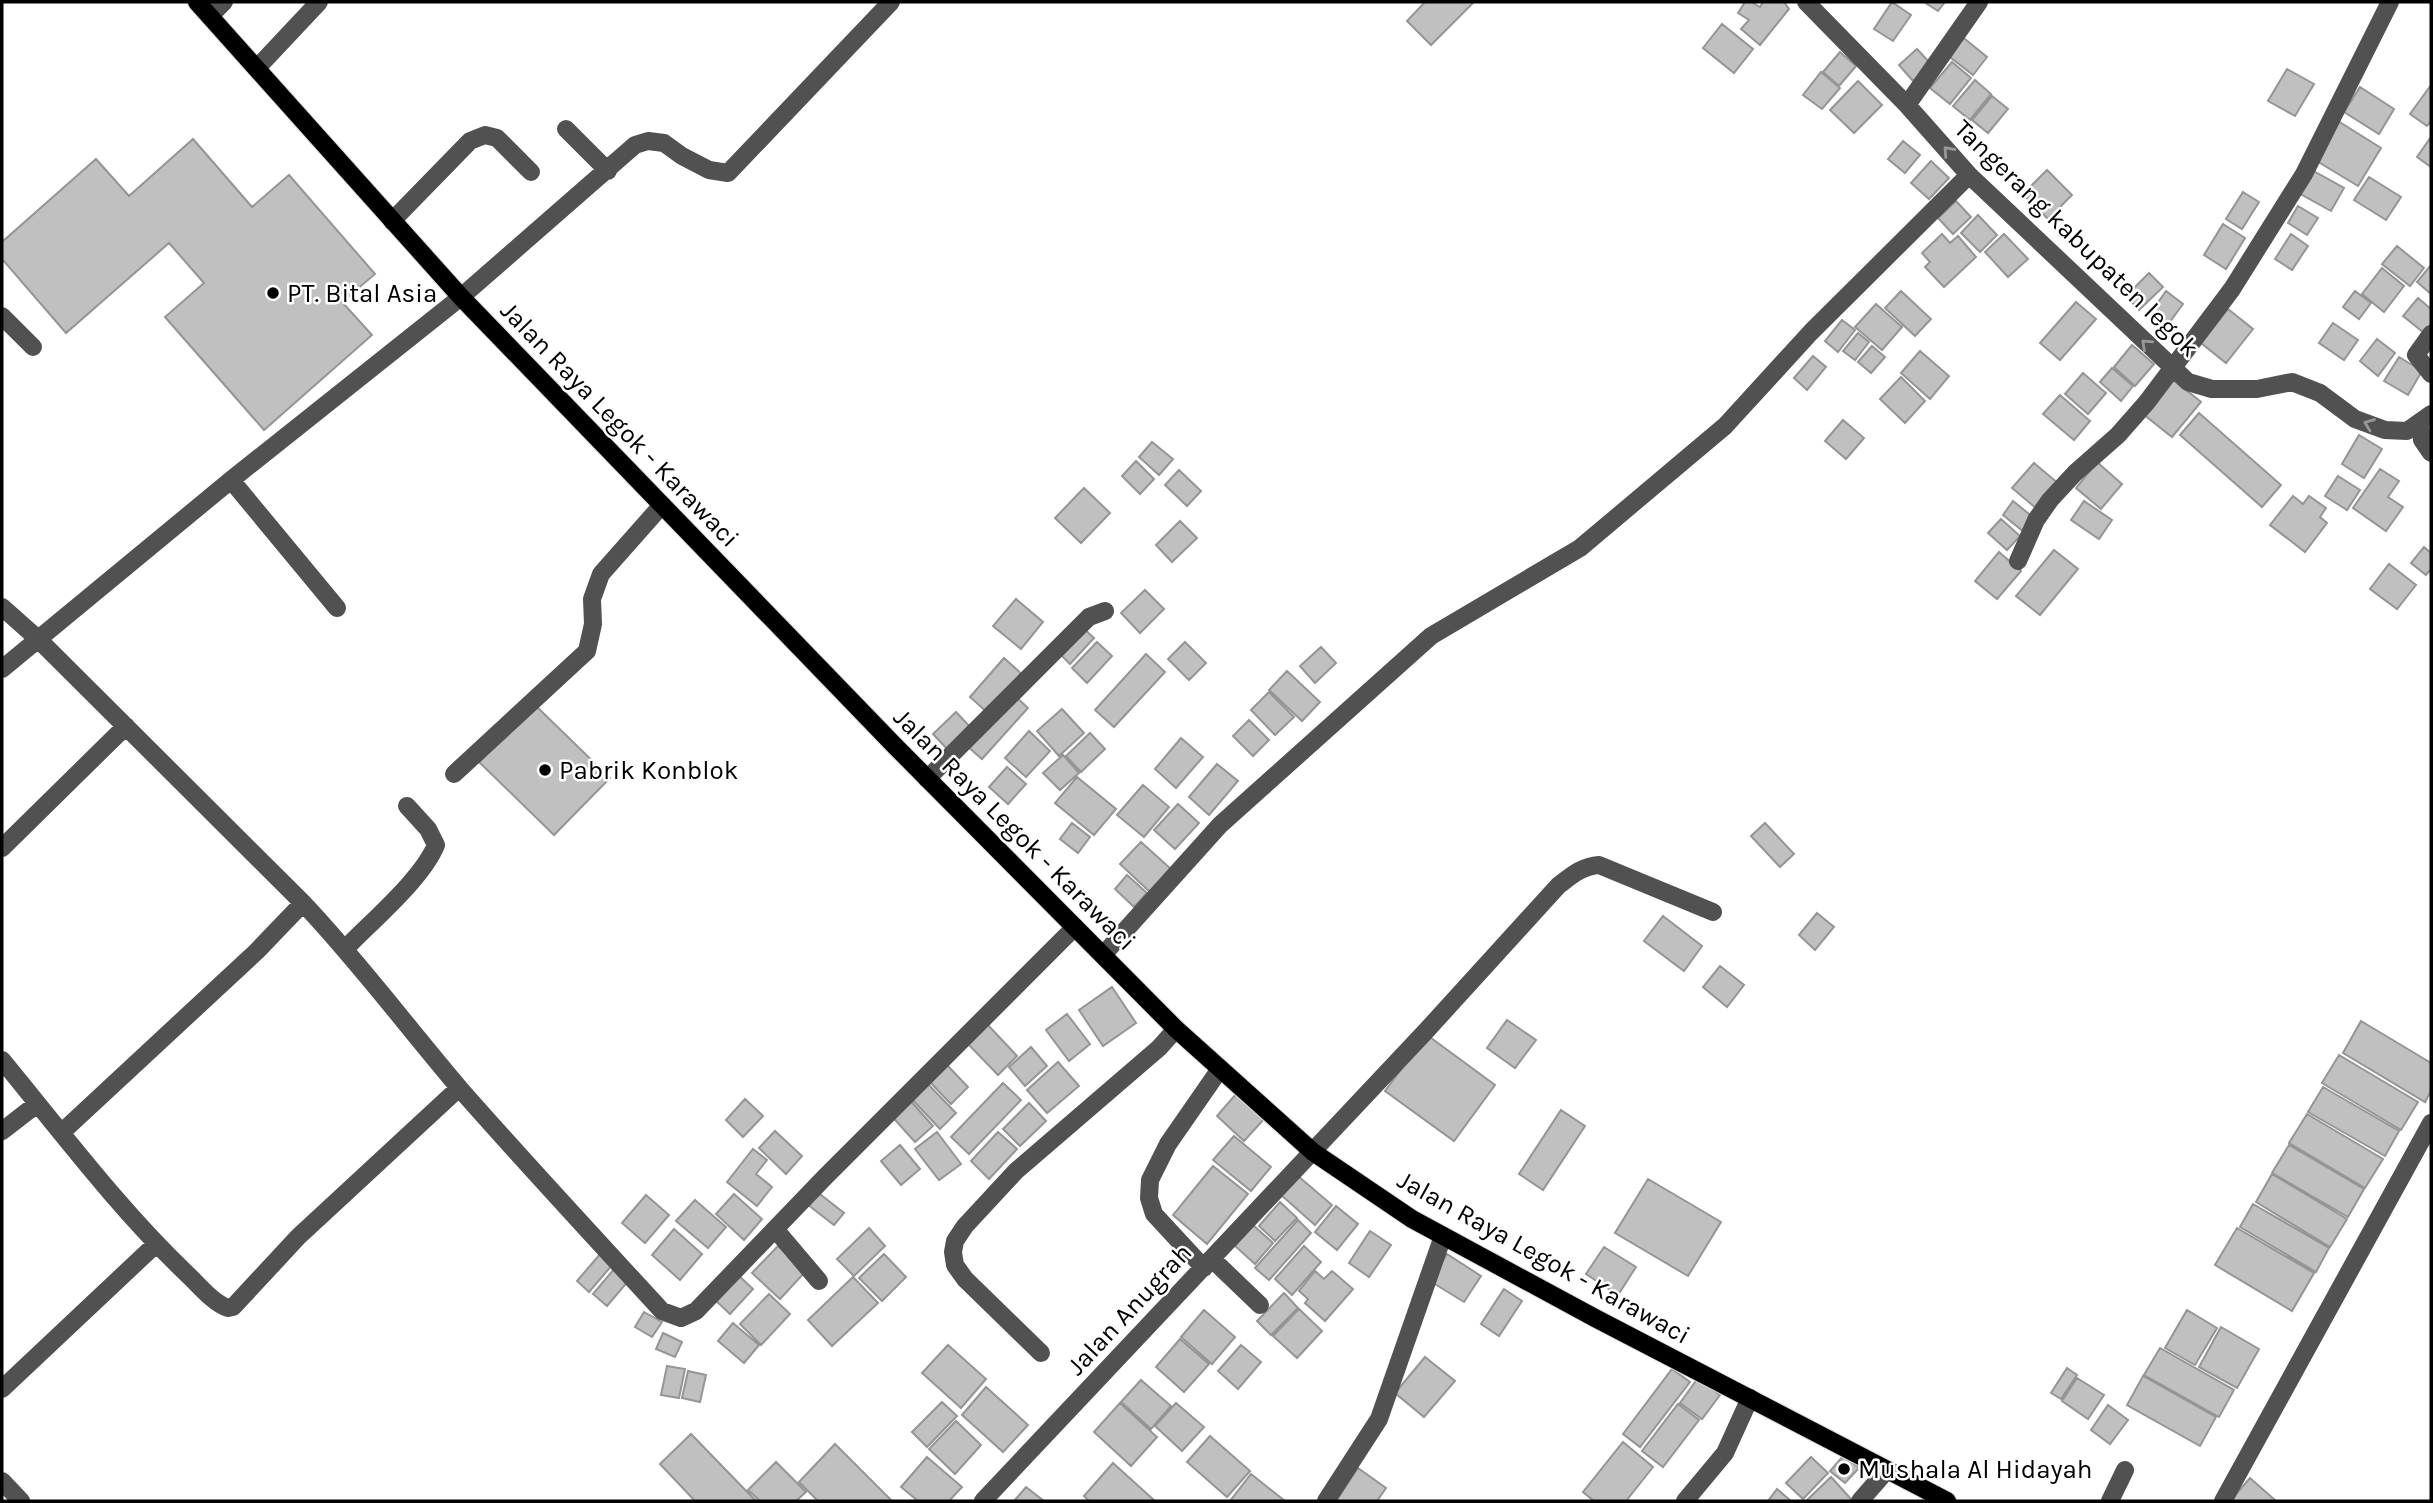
<svg xmlns="http://www.w3.org/2000/svg" width="2433" height="1503" font-family="Karla,sans-serif">
	<style>
		.building { fill: #c0c0c0; stroke: #959595; stroke-width: 2 }
		.lines { fill: none; stroke-linecap: round; stroke-linejoin: round }
		.major-casing { stroke: #dbdbdb; stroke-width: 20 }
		.minor { stroke: #515151; stroke-width: 18 }
		.major { stroke: #000; stroke-width: 18 }
		.oneway { stroke: #979797 }
		.poi-dot { fill: #000; stroke: #fff; stroke-width: 2.5 }
		.labels { text-anchor: middle; stroke-width: 5; stroke-linejoin: round; paint-order: stroke }
		.street-label { font-size: 26px; fill: #000; stroke: #fff }
		.poi-label { font-size: 26px; fill: #000; stroke: #fff; text-anchor: start }
	</style>
	<rect width="100%" height="100%" fill="#fff"/>
	<path class="building" d="M 1425,2 L 1474,2 L 1431,45 L 1407,21 Z
		M 1745,2 L 1751,2 L 1760,7 L 1763,2 L 1784,2 L 1789,9 L 1760,45 L 1741,29 L 1749,20 L 1738,13 Z
		M 1892,2 L 1911,15 L 1893,41 L 1874,29 Z
		M 1924,2 L 1945,2 L 1938,11 Z
		M 1722,24 L 1753,49 L 1734,73 L 1703,48 Z
		M 1960,35 L 1987,57 L 1973,75 L 1946,54 Z
		M 1917,49 L 1931,64 L 1913,81 L 1899,65 Z
		M 1840,52 L 1856,66 L 1839,86 L 1823,72 Z
		M 1952,62 L 1971,78 L 1950,104 L 1930,88 Z
		M 2287,69 L 2314,84 L 2295,116 L 2268,101 Z
		M 1821,72 L 1840,88 L 1822,109 L 1803,95 Z
		M 1975,80 L 1991,94 L 1970,120 L 1953,106 Z
		M 1858,81 L 1882,105 L 1854,133 L 1830,110 Z
		M 2431,85 L 2431,121 L 2427,126 L 2410,114 Z
		M 2360,87 L 2394,109 L 2379,134 L 2344,112 Z
		M 1992,96 L 2008,109 L 1988,133 L 1972,120 Z
		M 2338,121 L 2381,148 L 2358,186 L 2315,160 Z
		M 2431,137 L 2431,167 L 2417,157 Z
		M 193,139 L 252,207 L 289,175 L 375,274 L 342,302 L 372,335 L 264,430 L 165,317 L 204,283 L 169,243 L 66,333 L 2,259 L 2,242 L 96,159 L 129,196 Z
		M 1903,141 L 1920,155 L 1905,173 L 1888,159 Z
		M 1931,161 L 1949,178 L 1929,199 L 1911,183 Z
		M 2310,169 L 2344,188 L 2331,211 L 2297,192 Z
		M 2047,170 L 2072,195 L 2048,219 L 2023,194 Z
		M 2369,177 L 2401,197 L 2386,220 L 2354,200 Z
		M 2243,192 L 2259,202 L 2242,229 L 2226,219 Z
		M 1956,201 L 1971,217 L 1953,234 L 1938,218 Z
		M 2298,206 L 2318,218 L 2307,235 L 2288,223 Z
		M 1978,215 L 1997,235 L 1980,252 L 1961,233 Z
		M 2223,224 L 2245,238 L 2226,269 L 2204,255 Z
		M 1942,234 L 1950,243 L 1958,236 L 1976,257 L 1944,287 L 1925,267 L 1930,262 L 1922,253 Z
		M 2004,234 L 2028,259 L 2008,277 L 1985,252 Z
		M 2291,234 L 2308,246 L 2292,270 L 2275,259 Z
		M 2397,246 L 2424,268 L 2410,286 L 2382,264 Z
		M 2431,265 L 2431,294 L 2417,282 Z
		M 2382,268 L 2404,286 L 2384,312 L 2362,294 Z
		M 2149,273 L 2163,287 L 2139,310 L 2126,296 Z
		M 1901,291 L 1931,319 L 1915,336 L 1885,308 Z
		M 2166,291 L 2183,304 L 2169,323 L 2152,311 Z
		M 2355,291 L 2371,303 L 2359,319 L 2343,307 Z
		M 2418,298 L 2431,309 L 2431,332 L 2428,336 L 2403,316 Z
		M 2076,302 L 2096,319 L 2060,360 L 2040,343 Z
		M 1876,304 L 1902,327 L 1882,350 L 1855,327 Z
		M 2228,309 L 2253,329 L 2226,363 L 2201,343 Z
		M 1842,320 L 1855,330 L 1838,352 L 1825,341 Z
		M 2333,323 L 2358,340 L 2344,360 L 2319,343 Z
		M 1858,333 L 1869,342 L 1855,360 L 1843,351 Z
		M 2377,339 L 2395,353 L 2378,376 L 2360,361 Z
		M 2132,345 L 2154,364 L 2135,386 L 2114,367 Z
		M 1872,346 L 1885,357 L 1871,373 L 1858,362 Z
		M 1920,351 L 1949,376 L 1930,399 L 1901,373 Z
		M 1813,356 L 1826,367 L 1807,390 L 1794,378 Z
		M 2399,357 L 2422,371 L 2408,395 L 2384,381 Z
		M 2112,368 L 2133,386 L 2121,401 L 2100,382 Z
		M 2083,373 L 2106,393 L 2088,414 L 2065,394 Z
		M 1901,377 L 1925,401 L 1905,423 L 1880,399 Z
		M 2171,378 L 2201,402 L 2172,437 L 2143,414 Z
		M 2060,395 L 2090,421 L 2074,440 L 2043,414 Z
		M 2199,413 L 2281,485 L 2262,507 L 2180,435 Z
		M 1843,420 L 1864,438 L 1846,459 L 1825,441 Z
		M 2359,435 L 2382,449 L 2364,478 L 2342,464 Z
		M 1152,442 L 1173,459 L 1159,475 L 1139,457 Z
		M 1136,461 L 1154,479 L 1140,494 L 1122,476 Z
		M 2097,462 L 2122,484 L 2101,509 L 2076,488 Z
		M 2034,463 L 2059,484 L 2037,509 L 2012,488 Z
		M 2380,469 L 2399,481 L 2388,497 L 2403,507 L 2386,531 L 2353,508 Z
		M 1179,470 L 1201,491 L 1187,506 L 1165,485 Z
		M 2338,476 L 2360,490 L 2347,510 L 2325,496 Z
		M 1084,488 L 1110,513 L 1081,543 L 1055,518 Z
		M 2293,496 L 2303,504 L 2309,496 L 2326,508 L 2320,517 L 2327,523 L 2305,552 L 2270,525 Z
		M 2013,501 L 2034,518 L 2024,532 L 2003,515 Z
		M 2084,501 L 2112,520 L 2099,539 L 2071,520 Z
		M 2001,519 L 2020,536 L 2007,550 L 1988,533 Z
		M 1180,521 L 1197,538 L 1172,562 L 1156,545 Z
		M 2424,547 L 2431,553 L 2431,569 L 2426,575 L 2411,563 Z
		M 2054,550 L 2078,569 L 2040,615 L 2016,596 Z
		M 1999,552 L 2021,571 L 1997,599 L 1975,581 Z
		M 2389,564 L 2416,585 L 2397,609 L 2370,589 Z
		M 1145,590 L 1164,609 L 1140,633 L 1121,613 Z
		M 1016,599 L 1043,622 L 1021,649 L 993,626 Z
		M 1081,626 L 1094,638 L 1070,664 L 1058,652 Z
		M 1097,642 L 1112,656 L 1087,683 L 1072,668 Z
		M 1185,642 L 1206,663 L 1189,680 L 1168,659 Z
		M 1321,647 L 1336,663 L 1315,683 L 1300,666 Z
		M 1146,654 L 1165,672 L 1114,727 L 1095,710 Z
		M 1004,658 L 1024,676 L 989,714 L 970,697 Z
		M 1287,671 L 1320,702 L 1302,721 L 1269,690 Z
		M 1269,692 L 1294,717 L 1275,735 L 1251,710 Z
		M 1014,695 L 1028,708 L 982,759 L 967,746 Z
		M 535,705 L 610,778 L 554,835 L 479,762 Z
		M 1062,709 L 1084,733 L 1059,756 L 1037,731 Z
		M 956,712 L 972,729 L 949,751 L 933,734 Z
		M 1249,720 L 1269,740 L 1253,756 L 1233,736 Z
		M 1029,731 L 1050,751 L 1026,777 L 1005,758 Z
		M 1090,733 L 1105,749 L 1081,772 L 1066,756 Z
		M 1181,738 L 1203,757 L 1176,788 L 1155,769 Z
		M 1063,755 L 1079,773 L 1060,790 L 1043,773 Z
		M 1217,764 L 1238,781 L 1209,815 L 1189,797 Z
		M 1007,767 L 1026,784 L 1008,804 L 989,787 Z
		M 1077,777 L 1116,809 L 1094,835 L 1055,803 Z
		M 1143,785 L 1169,807 L 1144,837 L 1117,815 Z
		M 1178,804 L 1199,823 L 1175,849 L 1154,830 Z
		M 1072,823 L 1090,837 L 1078,853 L 1060,839 Z
		M 1765,823 L 1794,854 L 1780,867 L 1751,836 Z
		M 1141,842 L 1171,869 L 1150,892 L 1120,864 Z
		M 1127,875 L 1147,893 L 1134,907 L 1115,889 Z
		M 1817,913 L 1834,927 L 1815,950 L 1799,935 Z
		M 1663,916 L 1702,946 L 1684,971 L 1644,941 Z
		M 1720,966 L 1744,985 L 1727,1007 L 1703,987 Z
		M 1112,987 L 1136,1023 L 1103,1046 L 1079,1010 Z
		M 1067,1014 L 1090,1044 L 1069,1061 L 1046,1030 Z
		M 1507,1020 L 1536,1040 L 1515,1068 L 1487,1048 Z
		M 2361,1021 L 2431,1063 L 2431,1091 L 2425,1102 L 2343,1053 Z
		M 987,1024 L 1017,1056 L 998,1075 L 968,1044 Z
		M 1427,1035 L 1495,1085 L 1454,1141 L 1385,1091 Z
		M 1031,1047 L 1047,1066 L 1025,1086 L 1009,1067 Z
		M 2339,1055 L 2418,1102 L 2401,1130 L 2322,1083 Z
		M 1058,1062 L 1079,1086 L 1047,1113 L 1027,1090 Z
		M 946,1064 L 968,1087 L 951,1104 L 928,1080 Z
		M 923,1079 L 956,1113 L 940,1129 L 908,1095 Z
		M 1003,1083 L 1021,1100 L 969,1154 L 951,1137 Z
		M 2323,1087 L 2399,1131 L 2385,1156 L 2308,1112 Z
		M 1237,1093 L 1265,1118 L 1244,1141 L 1217,1116 Z
		M 907,1097 L 933,1126 L 915,1142 L 889,1113 Z
		M 745,1099 L 763,1116 L 743,1137 L 726,1120 Z
		M 1029,1103 L 1046,1121 L 1020,1146 L 1003,1129 Z
		M 1561,1110 L 1585,1126 L 1543,1190 L 1519,1174 Z
		M 2307,1114 L 2383,1159 L 2365,1188 L 2289,1143 Z
		M 775,1131 L 802,1156 L 786,1174 L 759,1148 Z
		M 937,1132 L 961,1164 L 939,1180 L 915,1149 Z
		M 998,1132 L 1017,1149 L 989,1179 L 971,1161 Z
		M 1234,1136 L 1271,1167 L 1251,1191 L 1213,1160 Z
		M 900,1145 L 920,1169 L 901,1185 L 881,1161 Z
		M 2289,1145 L 2364,1189 L 2348,1217 L 2272,1173 Z
		M 753,1149 L 767,1160 L 756,1174 L 772,1187 L 757,1206 L 727,1182 Z
		M 1213,1166 L 1248,1194 L 1207,1244 L 1173,1215 Z
		M 2272,1174 L 2347,1219 L 2330,1247 L 2256,1202 Z
		M 1298,1176 L 1332,1205 L 1315,1225 L 1281,1195 Z
		M 1648,1179 L 1721,1222 L 1688,1276 L 1615,1233 Z
		M 816,1191 L 844,1213 L 834,1225 L 807,1204 Z
		M 734,1194 L 762,1219 L 744,1240 L 716,1214 Z
		M 646,1195 L 669,1215 L 645,1243 L 622,1223 Z
		M 695,1200 L 726,1227 L 708,1248 L 676,1221 Z
		M 1280,1202 L 1297,1218 L 1275,1241 L 1259,1226 Z
		M 2253,1204 L 2329,1248 L 2316,1272 L 2240,1227 Z
		M 1336,1206 L 1358,1224 L 1337,1250 L 1315,1232 Z
		M 1298,1220 L 1311,1233 L 1269,1280 L 1255,1268 Z
		M 1253,1225 L 1273,1243 L 1255,1264 L 1235,1246 Z
		M 869,1228 L 885,1246 L 854,1276 L 837,1259 Z
		M 2237,1228 L 2314,1273 L 2292,1311 L 2215,1265 Z
		M 674,1229 L 702,1254 L 680,1280 L 652,1255 Z
		M 1370,1231 L 1391,1245 L 1369,1277 L 1349,1263 Z
		M 778,1246 L 805,1272 L 780,1299 L 752,1273 Z
		M 1304,1246 L 1321,1262 L 1292,1295 L 1275,1279 Z
		M 1604,1247 L 1636,1267 L 1618,1295 L 1586,1274 Z
		M 601,1253 L 613,1264 L 589,1292 L 577,1281 Z
		M 884,1254 L 906,1277 L 882,1301 L 859,1278 Z
		M 1447,1254 L 1481,1276 L 1464,1302 L 1430,1281 Z
		M 615,1268 L 629,1280 L 607,1306 L 593,1294 Z
		M 1315,1271 L 1324,1279 L 1332,1271 L 1353,1289 L 1325,1321 L 1305,1303 L 1308,1299 L 1299,1291 Z
		M 737,1274 L 753,1289 L 730,1314 L 713,1298 Z
		M 853,1277 L 878,1303 L 832,1346 L 808,1320 Z
		M 1504,1289 L 1522,1301 L 1499,1336 L 1481,1324 Z
		M 1284,1293 L 1298,1308 L 1271,1335 L 1257,1321 Z
		M 769,1294 L 790,1314 L 761,1345 L 740,1324 Z
		M 1299,1309 L 1322,1331 L 1297,1358 L 1273,1336 Z
		M 1204,1310 L 1235,1337 L 1212,1364 L 1181,1337 Z
		M 2187,1310 L 2217,1328 L 2195,1365 L 2165,1348 Z
		M 644,1312 L 662,1322 L 652,1337 L 635,1327 Z
		M 733,1323 L 759,1345 L 744,1363 L 718,1341 Z
		M 2221,1327 L 2259,1349 L 2237,1388 L 2199,1367 Z
		M 663,1333 L 682,1342 L 675,1357 L 656,1349 Z
		M 1180,1339 L 1209,1364 L 1184,1392 L 1156,1367 Z
		M 948,1345 L 986,1379 L 961,1408 L 922,1373 Z
		M 1241,1345 L 1261,1362 L 1238,1389 L 1218,1371 Z
		M 2160,1348 L 2234,1390 L 2219,1417 L 2144,1375 Z
		M 1425,1357 L 1455,1381 L 1424,1417 L 1395,1393 Z
		M 667,1366 L 685,1369 L 679,1398 L 661,1395 Z
		M 2067,1368 L 2077,1375 L 2061,1399 L 2051,1393 Z
		M 1672,1369 L 1690,1382 L 1640,1447 L 1623,1434 Z
		M 688,1371 L 706,1375 L 700,1402 L 682,1398 Z
		M 2143,1376 L 2216,1417 L 2200,1446 L 2127,1405 Z
		M 1698,1378 L 1720,1395 L 1702,1419 L 1680,1403 Z
		M 2077,1378 L 2104,1395 L 2088,1419 L 2062,1401 Z
		M 1141,1380 L 1171,1406 L 1151,1429 L 1121,1402 Z
		M 986,1387 L 1028,1425 L 1003,1452 L 962,1415 Z
		M 942,1402 L 957,1416 L 927,1447 L 912,1432 Z
		M 1120,1403 L 1157,1437 L 1131,1466 L 1094,1432 Z
		M 1176,1403 L 1204,1427 L 1182,1451 L 1155,1426 Z
		M 1678,1404 L 1699,1420 L 1663,1467 L 1642,1451 Z
		M 2108,1405 L 2128,1420 L 2110,1444 L 2091,1430 Z
		M 956,1421 L 981,1445 L 955,1474 L 929,1449 Z
		M 691,1434 L 756,1501 L 695,1501 L 660,1464 Z
		M 1210,1436 L 1250,1471 L 1227,1497 L 1187,1462 Z
		M 1623,1442 L 1653,1467 L 1626,1501 L 1594,1501 L 1583,1492 Z
		M 835,1444 L 892,1501 L 818,1501 L 799,1482 Z
		M 1844,1455 L 1859,1468 L 1845,1483 L 1830,1471 Z
		M 927,1457 L 962,1487 L 949,1501 L 918,1501 L 901,1487 Z
		M 1811,1457 L 1828,1473 L 1803,1499 L 1786,1483 Z
		M 776,1462 L 806,1492 L 796,1501 L 760,1501 L 748,1490 Z
		M 1113,1463 L 1155,1501 L 1089,1501 L 1084,1496 Z
		M 1358,1468 L 1386,1488 L 1377,1501 L 1336,1501 Z
		M 1251,1474 L 1285,1501 L 1230,1501 Z
		M 1831,1477 L 1851,1499 L 1849,1501 L 1806,1501 Z
		M 2250,1478 L 2276,1501 L 2230,1501 Z
		M 1026,1487 L 1044,1501 L 1014,1501 Z
		M 1777,1489 L 1791,1501 L 1768,1501 Z"/>
	<g class="lines">
		<g class="major-casing">
			<path id="major" d="M 197,2 L 461,297 L 895,746 L 1176,1029 L 1313,1152 L 1412,1219 L 1595,1318 L 1947,1501"/>
		</g>
		<path class="minor" d="M 1806,2 L 1907,105 L 1969,175 L 2188,382 L 2212,389 L 2257,389 L 2292,382 L 2320,393 L 2355,419 L 2385,430 L 2407,431 L 2431,414
			M 210,16 L 224,2
			M 257,68 L 319,2
			M 1907,105 L 1979,2
			M 566,129 L 608,171
			M 392,221 L 470,141 L 485,135 L 497,138 L 531,172
			M 2,316 L 33,347
			M 2431,334 L 2416,355 L 2431,374
			M 2420,422 L 2422,440 L 2431,453
			M 231,480 L 337,608
			M 2018,561 L 2036,520 L 2050,500 L 2075,473 L 2118,435 L 2147,402 L 2232,289 L 2304,174 L 2390,2
			M 2,607 L 38,639 L 303,903 C 359,962 408,1028 461,1090 C 527,1165 595,1238 662,1311 L 681,1318 L 696,1311 L 826,1176 L 1075,927
			M 2,669 L 231,480 L 461,297 L 635,145 L 648,141 L 664,143 L 682,156 L 709,170 L 728,173 L 891,2
			M 454,774 L 587,651 L 593,624 L 592,599 L 601,574 L 662,505
			M 927,779 L 1089,617 L 1105,611
			M 2,848 L 126,726
			M 346,948 C 373,920 422,879 436,845 L 428,829 L 407,806
			M 1103,955 L 1220,825 L 1431,636 L 1580,548 L 1725,426 L 1811,332 L 1969,175
			M 2,1060 C 62,1133 119,1209 187,1274 C 199,1285 213,1303 228,1308 L 233,1307 L 298,1237 L 459,1088
			M 2,1131 L 37,1104
			M 61,1133 L 257,951 L 303,903
			M 775,1229 L 819,1281
			M 1212,1259 L 1260,1305
			M 1204,1268 L 1154,1214 L 1149,1198 L 1150,1180 L 1168,1144 L 1220,1069
			M 1041,1353 L 965,1279 L 955,1265 L 953,1252 L 955,1241 L 965,1226 L 1016,1171 L 1159,1048 L 1176,1029
			M 2,1389 L 156,1244
			M 2,1481 L 21,1501
			M 983,1501 L 1426,1031 L 1558,886 C 1571,876 1582,866 1599,865 L 1713,912
			M 1326,1501 L 1379,1419 L 1443,1236
			M 1685,1501 L 1725,1453 L 1750,1398
			M 1860,1501 L 1887,1470
			M 2110,1501 L 2125,1470
			M 2223,1501 L 2431,1123"/>
		<use href="#major" class="major"/>
	</g>
	<defs><path id="oneway-chevron" d="M-2-3.5L2.5 0L-2 3.5" fill="none" stroke-width="1.6" stroke-linecap="round" stroke-linejoin="round" transform="scale(1.75)"/></defs>
	<g class="oneway">
		<use href="#oneway-chevron" transform="translate(1948 151) rotate(-132)"/>
		<use href="#oneway-chevron" transform="translate(2146 344) rotate(-137)"/>
		<use href="#oneway-chevron" transform="translate(2369 424) rotate(-159)"/>
	</g>
	<g class="poi-dot">
		<circle cx="273" cy="293" r="7"/>
		<circle cx="545" cy="770" r="7"/>
		<circle cx="1844" cy="1469" r="7"/>
	</g>
	<g class="labels">
		<g class="street-label">
			<text transform="translate(2077 238) rotate(44)" y="9">Tangerang kabupaten legok</text>
			<text transform="translate(620 424) rotate(46)" y="9">Jalan Raya Legok - Karawaci</text>
			<text transform="translate(1015 829) rotate(45)" y="9">Jalan Raya Legok - Karawaci</text>
			<text transform="translate(1544 1257) rotate(29)" y="9">Jalan Raya Legok - Karawaci</text>
			<text transform="translate(1129 1309) rotate(-47)" y="9">Jalan Anugrah</text>
		</g>
		<g class="poi-label">
			<text x="287" y="302">PT. Bital Asia</text>
			<text x="559" y="779">Pabrik Konblok</text>
			<text x="1858" y="1478">Mushala Al Hidayah</text>
		</g>
	</g>
	<rect width="2433" height="1503" fill="none" stroke="#000000" stroke-width="7"/>
</svg>
